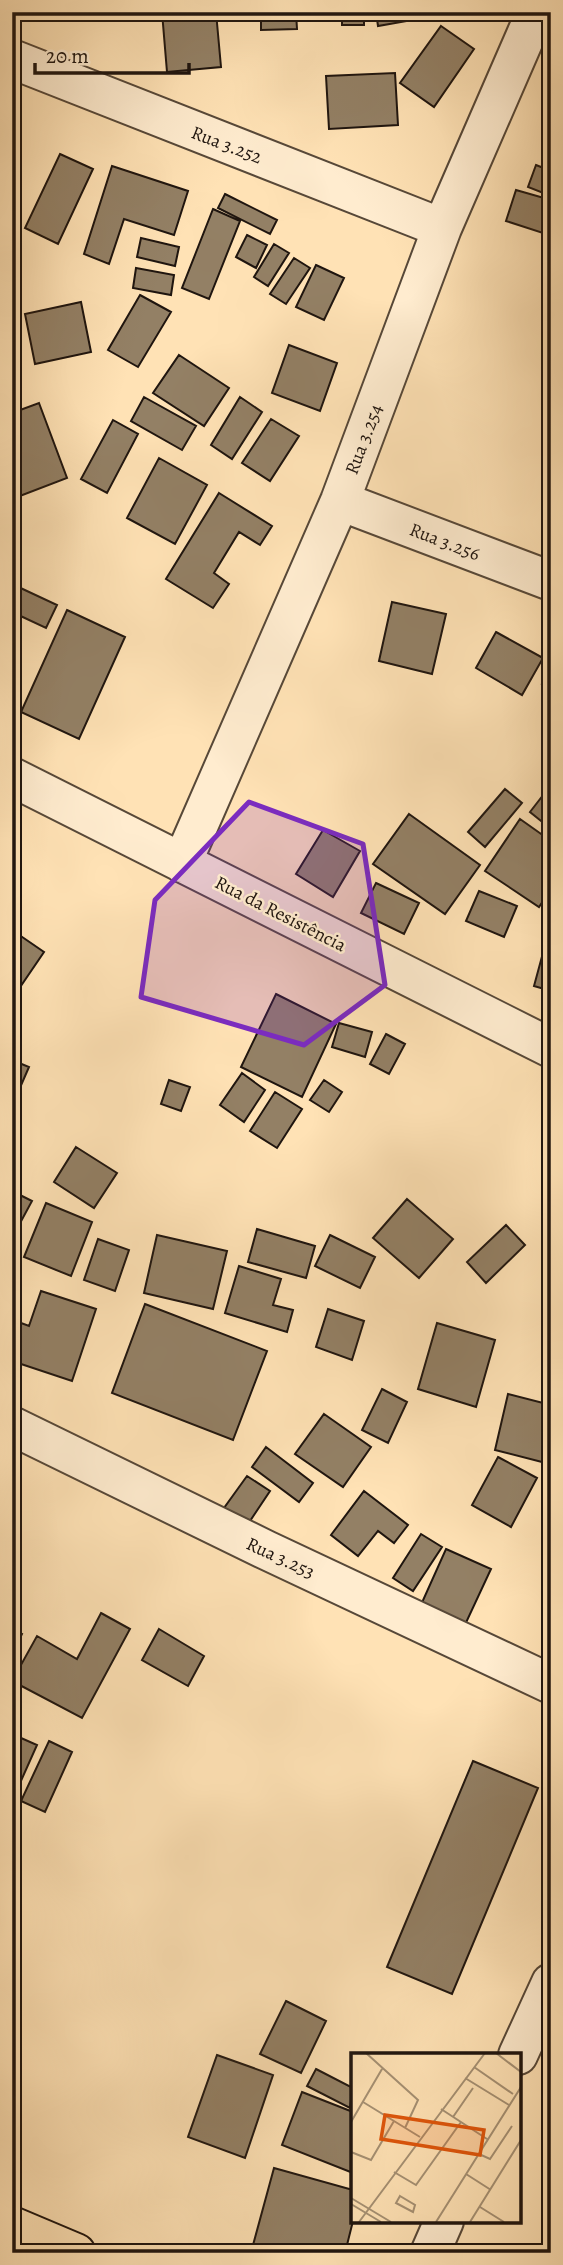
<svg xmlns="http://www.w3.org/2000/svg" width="563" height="2265" font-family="Alegreya,serif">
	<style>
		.building { fill: #938065; stroke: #1f150f; stroke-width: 2 }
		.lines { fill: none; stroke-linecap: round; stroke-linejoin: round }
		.minor-casing { stroke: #574838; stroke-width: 42 }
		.major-casing { stroke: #1f150f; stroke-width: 42 }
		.minor { stroke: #ffeccf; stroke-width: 38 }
		.major { stroke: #ffe2b5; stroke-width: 38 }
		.marked { fill: #7b2cbf; fill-opacity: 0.2; stroke: #7b2cbf; stroke-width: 5; stroke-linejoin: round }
		.labels { text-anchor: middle; stroke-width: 5; stroke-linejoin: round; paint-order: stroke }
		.street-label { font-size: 19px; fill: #1f150f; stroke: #ffeccf }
		.inset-road { fill: none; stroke: #a59073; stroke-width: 2 }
		.view { fill: #de560c; fill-opacity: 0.15; stroke: #de560c; stroke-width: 3.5 }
		.inset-edge { fill: none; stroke: #1f150f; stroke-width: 3.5 }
	</style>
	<rect width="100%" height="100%" fill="#ffe2b5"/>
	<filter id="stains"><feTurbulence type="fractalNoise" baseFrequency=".00286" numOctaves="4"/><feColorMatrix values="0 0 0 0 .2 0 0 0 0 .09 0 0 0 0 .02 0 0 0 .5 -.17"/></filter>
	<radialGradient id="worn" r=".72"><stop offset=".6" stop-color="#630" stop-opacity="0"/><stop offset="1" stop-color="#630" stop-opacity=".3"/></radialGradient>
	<path class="building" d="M 162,12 L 216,12 L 221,67 L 167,72 Z
		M 261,12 L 296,12 L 297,29 L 261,30 Z
		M 342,12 L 364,12 L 364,25 L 342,25 Z
		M 376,12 L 406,12 L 407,21 L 378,26 Z
		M 441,26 L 474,49 L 434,107 L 400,83 Z
		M 395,73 L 398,125 L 329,129 L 326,76 Z
		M 60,154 L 93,169 L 58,244 L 25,228 Z
		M 536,165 L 551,171 L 551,196 L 528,187 Z
		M 112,166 L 188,191 L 174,235 L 124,219 L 109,264 L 84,254 Z
		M 516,190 L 551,200 L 549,235 L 506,221 Z
		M 225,194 L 277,220 L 270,234 L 218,208 Z
		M 213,209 L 240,221 L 209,299 L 182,288 Z
		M 247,235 L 267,245 L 256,268 L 236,257 Z
		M 141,238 L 179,247 L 175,266 L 137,257 Z
		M 274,244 L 289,253 L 268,286 L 254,277 Z
		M 294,258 L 310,268 L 286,304 L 270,294 Z
		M 316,265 L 344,278 L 324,320 L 296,307 Z
		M 136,268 L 174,275 L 171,295 L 133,288 Z
		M 140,295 L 171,312 L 138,367 L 108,350 Z
		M 81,302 L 91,352 L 35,364 L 25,314 Z
		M 289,345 L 337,363 L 320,411 L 272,393 Z
		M 179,355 L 229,388 L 204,426 L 153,393 Z
		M 144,397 L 196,426 L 182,450 L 131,421 Z
		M 240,397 L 262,412 L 232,459 L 211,445 Z
		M 39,403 L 67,478 L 12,499 L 12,413 Z
		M 271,419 L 299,436 L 270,481 L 242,463 Z
		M 113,420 L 138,434 L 107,493 L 81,479 Z
		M 159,458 L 207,485 L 175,544 L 127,518 Z
		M 219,493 L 272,526 L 260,545 L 239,532 L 214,573 L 229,584 L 213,608 L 166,579 Z
		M 12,584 L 57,605 L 46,628 L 12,612 Z
		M 392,602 L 446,614 L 432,674 L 379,661 Z
		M 67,610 L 125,637 L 79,739 L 21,712 Z
		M 496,632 L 543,658 L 522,695 L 476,668 Z
		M 551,672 L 551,690 L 542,684 Z
		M 551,785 L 551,829 L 530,812 Z
		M 505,789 L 522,803 L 485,847 L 468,832 Z
		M 409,814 L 480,865 L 445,914 L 373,864 Z
		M 520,819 L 551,841 L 551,889 L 539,907 L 485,871 Z
		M 323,830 L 360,851 L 333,897 L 296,874 Z
		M 376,883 L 419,903 L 404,934 L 361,913 Z
		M 479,891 L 517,906 L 504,937 L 466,921 Z
		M 12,930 L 44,952 L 12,999 Z
		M 544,949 L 551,950 L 551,991 L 534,986 Z
		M 276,994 L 336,1024 L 302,1097 L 241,1067 Z
		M 339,1023 L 372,1032 L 365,1057 L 332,1047 Z
		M 386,1034 L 405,1044 L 389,1074 L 370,1064 Z
		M 12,1060 L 29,1067 L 12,1106 Z
		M 242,1073 L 265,1090 L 244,1122 L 220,1105 Z
		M 169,1080 L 190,1087 L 181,1111 L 161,1104 Z
		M 324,1080 L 342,1092 L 329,1112 L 310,1100 Z
		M 275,1092 L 302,1109 L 277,1148 L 250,1131 Z
		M 76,1147 L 117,1173 L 94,1208 L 54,1182 Z
		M 12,1191 L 32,1201 L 12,1238 Z
		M 407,1199 L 453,1239 L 419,1278 L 373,1238 Z
		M 46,1203 L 92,1222 L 71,1276 L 24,1257 Z
		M 506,1225 L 525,1245 L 486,1283 L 467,1262 Z
		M 257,1229 L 315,1246 L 306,1278 L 248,1262 Z
		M 157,1235 L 227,1251 L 213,1309 L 144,1293 Z
		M 330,1235 L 375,1257 L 360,1288 L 315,1266 Z
		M 98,1239 L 129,1250 L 115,1291 L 84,1280 Z
		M 239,1266 L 281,1279 L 273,1305 L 293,1310 L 287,1332 L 225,1313 Z
		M 41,1291 L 96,1309 L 72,1381 L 12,1361 L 13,1320 L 29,1326 Z
		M 145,1304 L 267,1351 L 233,1440 L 112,1393 Z
		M 328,1309 L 364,1321 L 352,1360 L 316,1347 Z
		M 437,1323 L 495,1340 L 476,1407 L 418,1389 Z
		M 382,1389 L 407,1402 L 388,1443 L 362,1430 Z
		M 508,1394 L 551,1405 L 551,1428 L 542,1462 L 495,1450 Z
		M 324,1414 L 371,1447 L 343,1487 L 295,1454 Z
		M 266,1447 L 313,1483 L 299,1502 L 252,1467 Z
		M 498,1457 L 537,1478 L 511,1527 L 472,1505 Z
		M 247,1476 L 270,1491 L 248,1524 L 224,1508 Z
		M 364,1491 L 408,1525 L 394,1543 L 378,1531 L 358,1556 L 331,1535 Z
		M 421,1534 L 442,1547 L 413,1591 L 393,1578 Z
		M 446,1549 L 491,1569 L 464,1627 L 420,1607 Z
		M 101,1613 L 130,1629 L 82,1718 L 12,1681 L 37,1636 L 77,1659 Z
		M 12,1629 L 22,1634 L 12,1654 Z
		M 159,1629 L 204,1656 L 188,1686 L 142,1660 Z
		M 12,1734 L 37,1745 L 12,1801 Z
		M 49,1741 L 72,1752 L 45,1812 L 21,1801 Z
		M 473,1761 L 538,1788 L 452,1994 L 387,1967 Z
		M 286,2001 L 326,2021 L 301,2073 L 260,2054 Z
		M 217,2055 L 273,2075 L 245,2158 L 188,2137 Z
		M 316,2069 L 353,2088 L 350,2108 L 307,2086 Z
		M 302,2092 L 353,2112 L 353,2173 L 282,2145 Z
		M 274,2168 L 353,2190 L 353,2221 L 345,2253 L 281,2253 L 253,2245 Z"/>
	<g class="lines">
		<g class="minor-casing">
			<path id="minor" d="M 12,59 L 442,228
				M 340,501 L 551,581
				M 12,777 L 551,1048
				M 182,863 L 340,501 L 442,228 L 536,12
				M 12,1426 L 266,1550 L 551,1684
				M 518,2055 L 551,1983
				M 430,2253 L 444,2221"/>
		</g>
		<g class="major-casing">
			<path id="major" d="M 12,2226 L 76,2253"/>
		</g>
		<use href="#minor" class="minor"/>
		<use href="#major" class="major"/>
	</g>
	<path class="marked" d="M 249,802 L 363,844 L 385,985 L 304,1045 L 141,997 L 155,900 Z"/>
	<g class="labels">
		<g class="street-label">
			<text transform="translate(227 144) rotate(21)" y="7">Rua 3.252</text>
			<text transform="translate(363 439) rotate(-69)" y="7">Rua 3.254</text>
			<text transform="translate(445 541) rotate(21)" y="7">Rua 3.256</text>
			<text transform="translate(281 913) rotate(27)" y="7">Rua da Resistência</text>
			<text transform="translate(281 1557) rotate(25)" y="7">Rua 3.253</text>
		</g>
	</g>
	<g transform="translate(351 2053)">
		<rect width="170" height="170" fill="#ffe2b5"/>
		<path class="inset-road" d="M 15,0 L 67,47 L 54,75M 145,0 L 170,19M 123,14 L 162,41M 114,25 L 158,52M 12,49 L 69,84M 90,56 L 136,86M 102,64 L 122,35M 0,69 L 31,16M 0,99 L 20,107 L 43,68M 128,101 L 139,106 L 161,73M 43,119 L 65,132 L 110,69M 115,121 L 140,137M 49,143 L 64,152 L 62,159 L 45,150 ZM 0,145 L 40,169M 0,151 L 30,169M 129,154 L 153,169M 8,169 L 134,0M 85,169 L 170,34M 119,169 L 170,87"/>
		<path class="view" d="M 34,62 L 133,77 L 129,102 L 30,86 Z"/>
		<rect width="170" height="170" class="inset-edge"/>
	</g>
	<rect width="563" height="2265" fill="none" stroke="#ffe2b5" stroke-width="42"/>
	<rect x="14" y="14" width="535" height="2237" fill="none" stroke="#1f150f" stroke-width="3.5"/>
	<rect x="21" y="21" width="521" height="2223" fill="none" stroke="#1f150f" stroke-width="2"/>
	<path d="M35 63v10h154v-10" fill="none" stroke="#1f150f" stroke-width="3.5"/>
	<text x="46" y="63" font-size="21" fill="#1f150f" stroke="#ffeccf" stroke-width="5" paint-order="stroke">20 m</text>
	<rect width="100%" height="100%" filter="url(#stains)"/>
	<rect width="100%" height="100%" fill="url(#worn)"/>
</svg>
